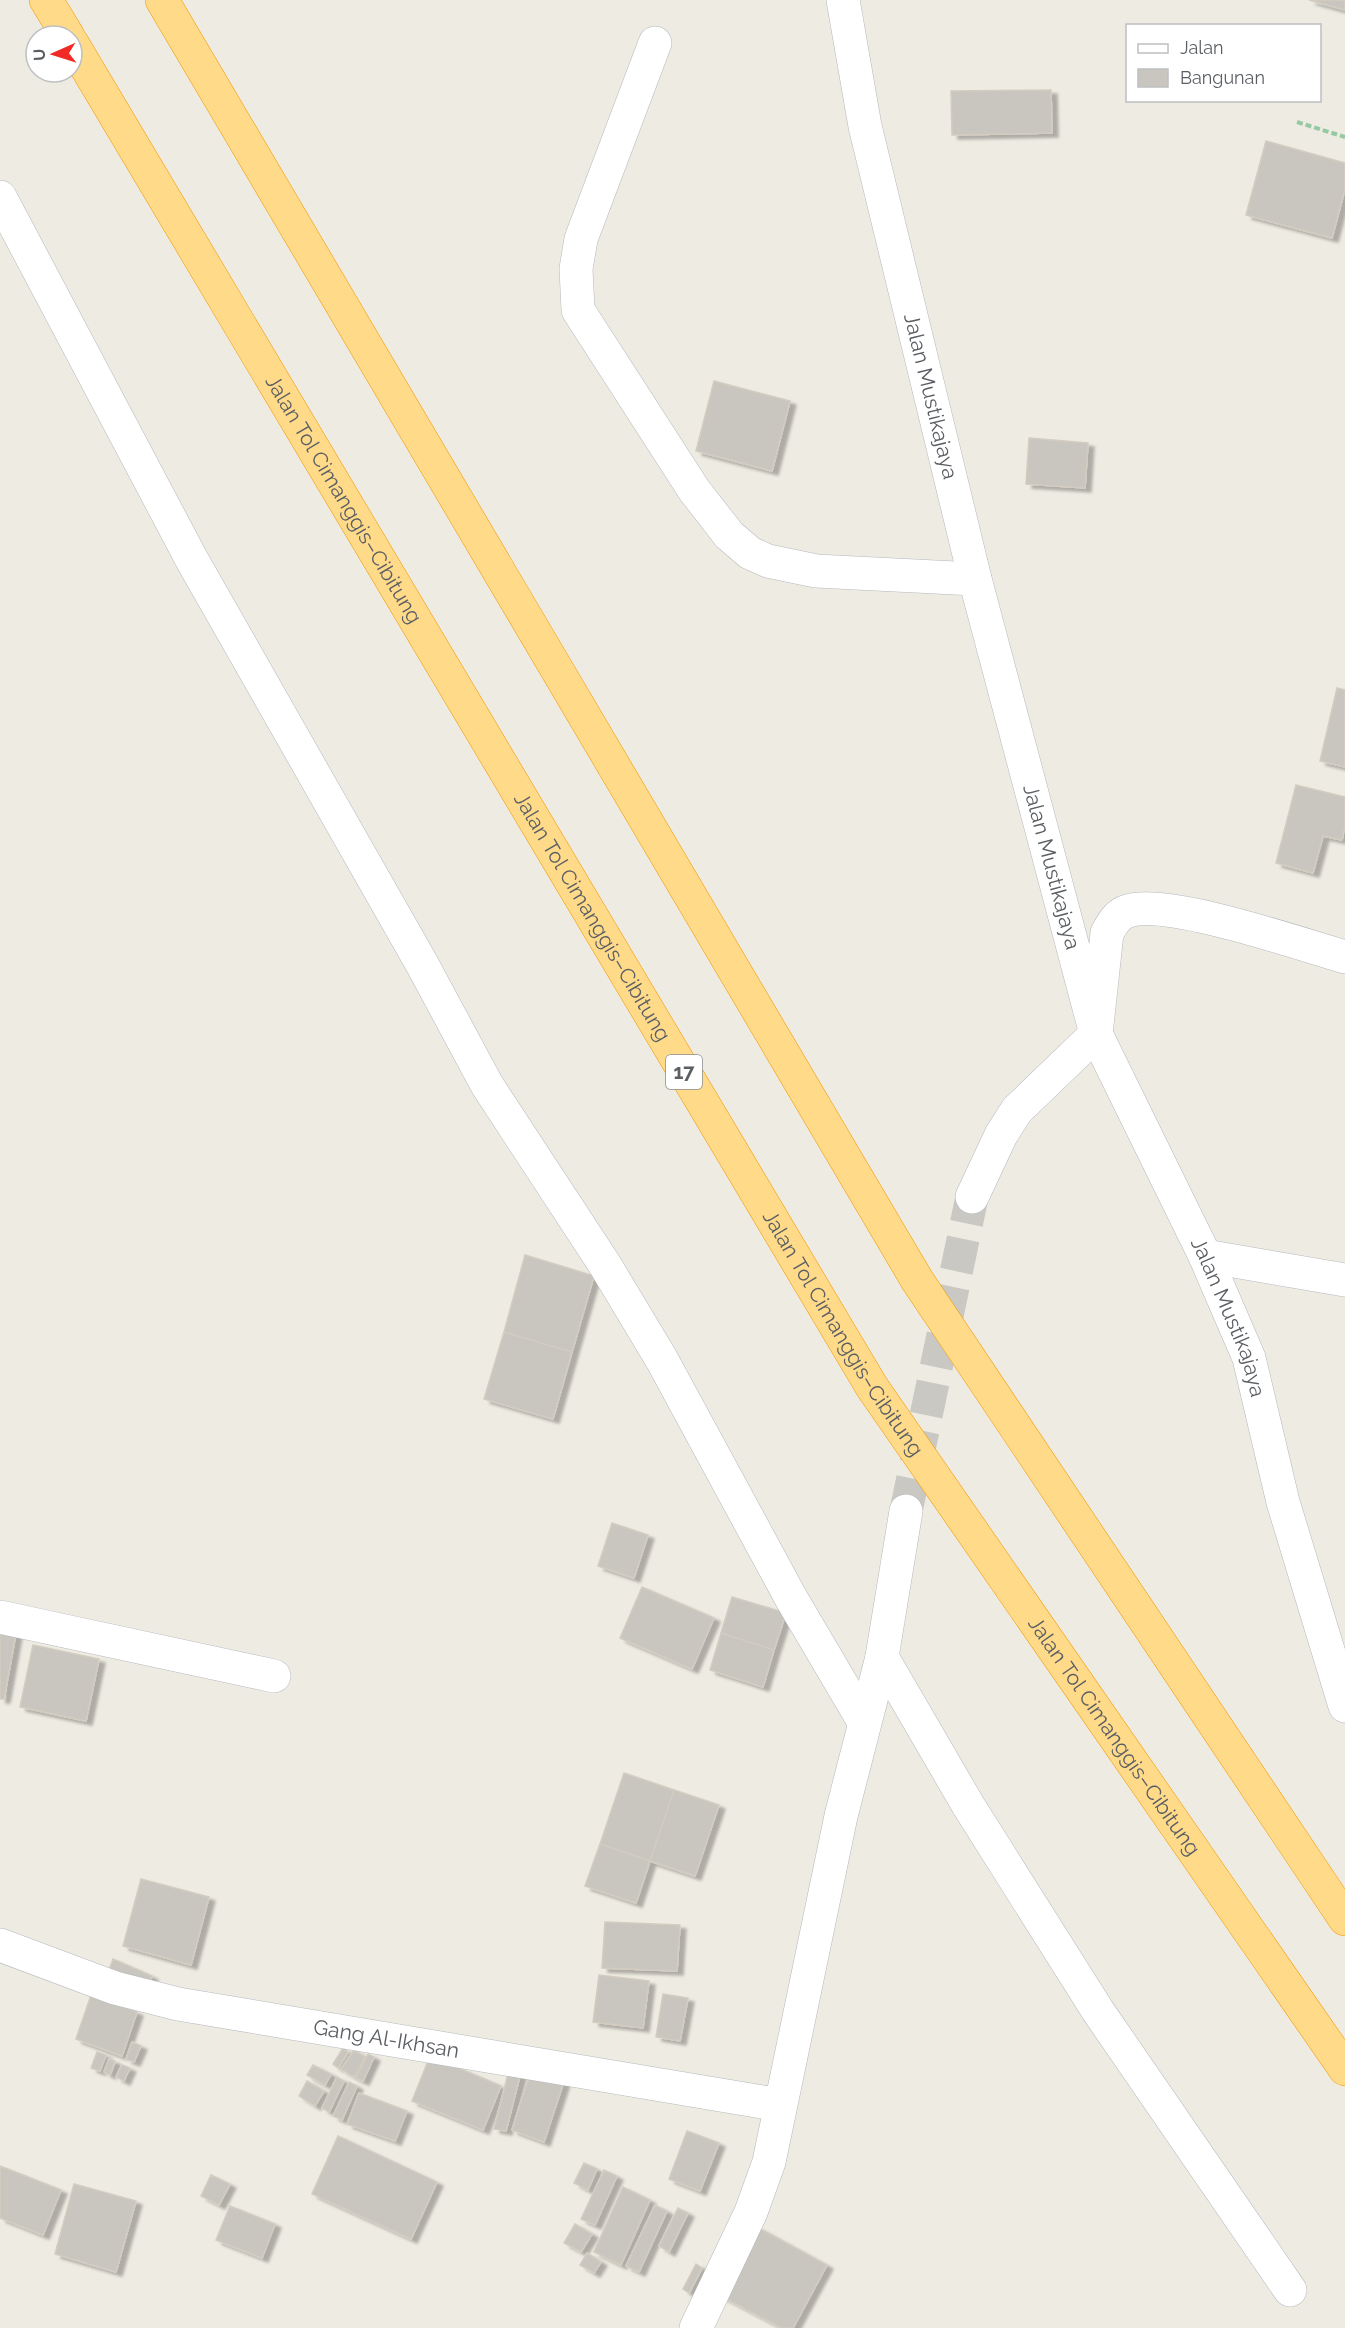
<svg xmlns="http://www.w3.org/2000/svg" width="1345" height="2328" font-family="Raleway,sans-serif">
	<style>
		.building { fill: #c9c5bf; stroke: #d3ccc0; stroke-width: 1.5; filter: url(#shadow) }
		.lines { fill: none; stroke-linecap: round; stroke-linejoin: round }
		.minor-tunnel { stroke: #c9c8c2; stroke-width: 33; stroke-dasharray: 33 16; stroke-linecap: butt }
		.minor-casing { stroke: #b5b9bd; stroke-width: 34 }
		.highway-casing { stroke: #f19800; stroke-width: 34 }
		.path { stroke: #96c9a2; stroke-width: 4; stroke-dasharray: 6 3; stroke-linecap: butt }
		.minor { stroke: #fff; stroke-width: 33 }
		.highway { stroke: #ffda89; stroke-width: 33 }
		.labels { text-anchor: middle; stroke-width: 4.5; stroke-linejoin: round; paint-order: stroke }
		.shield { fill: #fff; stroke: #8c8f92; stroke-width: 1.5 }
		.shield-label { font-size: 20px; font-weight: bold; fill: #5b5f64 }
		.street-label { font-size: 21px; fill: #5b5f64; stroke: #fff }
	</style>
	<defs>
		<filter id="shadow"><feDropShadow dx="6" dy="4" stdDeviation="1.5" flood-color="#0004"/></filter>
	</defs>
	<rect width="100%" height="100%" fill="#eeebe2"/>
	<path class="building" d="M 1309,0 L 1345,0 L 1345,10 Z
		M 1051,90 L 1052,133 L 952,135 L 951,91 Z
		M 1266,141 L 1345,163 L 1345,189 L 1332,238 L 1246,215 Z
		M 714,381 L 790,401 L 772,471 L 696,451 Z
		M 1029,438 L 1088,443 L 1085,488 L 1026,484 Z
		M 1337,688 L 1345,690 L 1345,767 L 1320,761 Z
		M 1296,785 L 1345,797 L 1345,826 L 1342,840 L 1323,836 L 1313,873 L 1276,863 Z
		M 525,1255 L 594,1276 L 572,1352 L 504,1332 Z
		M 504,1332 L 572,1352 L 553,1419 L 484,1399 Z
		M 612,1523 L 648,1535 L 634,1578 L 598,1566 Z
		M 642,1587 L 714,1618 L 692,1669 L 620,1638 Z
		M 732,1597 L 786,1613 L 774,1650 L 721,1633 Z
		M 0,1625 L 17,1628 L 4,1699 L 0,1699 Z
		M 721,1633 L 774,1650 L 763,1687 L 710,1670 Z
		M 33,1645 L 99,1659 L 86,1721 L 20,1707 Z
		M 624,1773 L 674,1790 L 650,1861 L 600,1844 Z
		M 674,1790 L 719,1805 L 695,1876 L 650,1861 Z
		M 600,1844 L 650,1861 L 636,1903 L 585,1886 Z
		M 141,1879 L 209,1897 L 191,1965 L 123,1946 Z
		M 605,1922 L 680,1925 L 677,1971 L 602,1968 Z
		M 113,1959 L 152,1976 L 147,1990 L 108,1973 Z
		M 599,1975 L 649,1981 L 643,2028 L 593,2022 Z
		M 663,1994 L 688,1998 L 680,2041 L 656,2037 Z
		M 91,1995 L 137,2012 L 122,2056 L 76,2039 Z
		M 132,2042 L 141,2046 L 134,2062 L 126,2059 Z
		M 343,2048 L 348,2052 L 338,2068 L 333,2064 Z
		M 354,2050 L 365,2057 L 354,2077 L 341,2069 Z
		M 97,2052 L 106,2055 L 100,2071 L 91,2068 Z
		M 368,2054 L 374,2057 L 363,2081 L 356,2078 Z
		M 430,2056 L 501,2086 L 483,2130 L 412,2101 Z
		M 109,2059 L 115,2061 L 110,2075 L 104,2072 Z
		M 511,2062 L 523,2064 L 506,2131 L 494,2129 Z
		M 122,2065 L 130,2068 L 124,2081 L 116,2077 Z
		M 313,2065 L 331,2074 L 325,2085 L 307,2075 Z
		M 532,2067 L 565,2078 L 544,2142 L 512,2130 Z
		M 337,2077 L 344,2081 L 329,2112 L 322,2108 Z
		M 307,2081 L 324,2091 L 315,2106 L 299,2096 Z
		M 349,2082 L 357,2086 L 342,2120 L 333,2116 Z
		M 359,2093 L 407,2111 L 395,2141 L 347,2124 Z
		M 687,2131 L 719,2143 L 700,2191 L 669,2179 Z
		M 338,2136 L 437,2182 L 411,2239 L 312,2194 Z
		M 584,2163 L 597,2169 L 588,2190 L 574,2183 Z
		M 0,2166 L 61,2190 L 43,2235 L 0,2218 Z
		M 604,2170 L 617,2176 L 595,2225 L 581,2219 Z
		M 211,2175 L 230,2184 L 219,2205 L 201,2196 Z
		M 74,2184 L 136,2201 L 116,2272 L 55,2254 Z
		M 623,2187 L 650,2200 L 621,2265 L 594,2252 Z
		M 655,2205 L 667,2211 L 639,2272 L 626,2266 Z
		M 230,2206 L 275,2224 L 262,2258 L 216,2240 Z
		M 678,2208 L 688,2213 L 669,2252 L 659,2246 Z
		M 575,2224 L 592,2234 L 581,2252 L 564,2243 Z
		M 757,2227 L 827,2265 L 793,2328 L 782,2328 L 721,2296 Z
		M 587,2253 L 601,2262 L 594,2273 L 580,2265 Z
		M 696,2264 L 702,2268 L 689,2293 L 683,2289 Z"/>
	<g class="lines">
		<path class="minor-tunnel" d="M 906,1511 L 972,1197"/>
		<g class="minor-casing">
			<g id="minor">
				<path id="s1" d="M 843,0 L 865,126 L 975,579 L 1096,1034 L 1205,1256 L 1249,1358 L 1283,1502 L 1345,1706"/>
				<path d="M 655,43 L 581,239 L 576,269 L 578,310 L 694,490 L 729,535 L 750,553 L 768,561 L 816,571 L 975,579"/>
				<path d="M 0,197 L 192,560 L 422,964 L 487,1085 L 605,1265 L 662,1360 L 791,1598 L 864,1722"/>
				<path d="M 972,1197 L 1001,1135 L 1017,1110 L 1096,1034 L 1107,933 C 1112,924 1117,914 1128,911 C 1167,898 1300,944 1345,957"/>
				<path d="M 1205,1256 L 1345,1280"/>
				<path d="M 0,1617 L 274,1676"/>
				<path d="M 882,1657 L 968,1805 L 1098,2011 L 1290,2290"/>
				<path id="s2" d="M 0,1945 L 115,1988 L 178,2004 L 780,2105"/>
				<path d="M 696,2328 L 751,2212 L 769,2162 L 841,1816 L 882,1657 L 906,1511"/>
			</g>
		</g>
		<g class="highway-casing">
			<g id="highway">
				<path d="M 46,0 L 68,36"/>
				<path d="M 162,0 L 917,1280 L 1345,1919"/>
				<path id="s3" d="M 72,43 L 872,1387 L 1345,2069"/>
			</g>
		</g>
		<path class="path" d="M 1297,122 L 1345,137"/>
		<use href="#minor" class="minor"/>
		<use href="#highway" class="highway"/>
	</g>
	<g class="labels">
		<rect class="shield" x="666" y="1055" width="36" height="34" rx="4.5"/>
		<g class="shield-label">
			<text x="684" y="1079">17</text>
		</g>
		<g class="street-label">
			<text dy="7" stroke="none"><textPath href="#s1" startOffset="406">Jalan Mustikajaya</textPath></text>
			<text dy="7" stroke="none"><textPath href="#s3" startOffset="531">Jalan Tol Cimanggis–Cibitung</textPath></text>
			<text dy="7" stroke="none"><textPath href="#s1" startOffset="892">Jalan Mustikajaya</textPath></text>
			<text dy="7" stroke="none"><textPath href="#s3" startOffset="1017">Jalan Tol Cimanggis–Cibitung</textPath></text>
			<text dy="7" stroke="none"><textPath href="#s1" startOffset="1378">Jalan Mustikajaya</textPath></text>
			<text dy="7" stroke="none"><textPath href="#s3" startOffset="1503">Jalan Tol Cimanggis–Cibitung</textPath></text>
			<text dy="7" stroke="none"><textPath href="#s3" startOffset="1989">Jalan Tol Cimanggis–Cibitung</textPath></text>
			<text dy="7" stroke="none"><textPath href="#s2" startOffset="399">Gang Al-Ikhsan</textPath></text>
		</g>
	</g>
	<rect x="1126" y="24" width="195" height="78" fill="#ffffff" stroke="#bdbfc1" stroke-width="1.5"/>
	<rect x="1138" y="44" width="30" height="9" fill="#ffffff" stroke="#bdbfc1" stroke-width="1.5"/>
	<text x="1180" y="54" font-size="18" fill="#5b5f64">Jalan</text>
	<rect x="1138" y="69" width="30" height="18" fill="#c9c5bf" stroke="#bdbfc1" stroke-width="1.5"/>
	<text x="1180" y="84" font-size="18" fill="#5b5f64">Bangunan</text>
	<g transform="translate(54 54) rotate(267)"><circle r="28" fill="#ffffff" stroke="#bdbfc1" stroke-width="1.5"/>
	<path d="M0-4.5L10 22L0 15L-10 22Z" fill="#f12a25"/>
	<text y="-9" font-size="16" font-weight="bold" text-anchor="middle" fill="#5b5f64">U</text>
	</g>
</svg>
